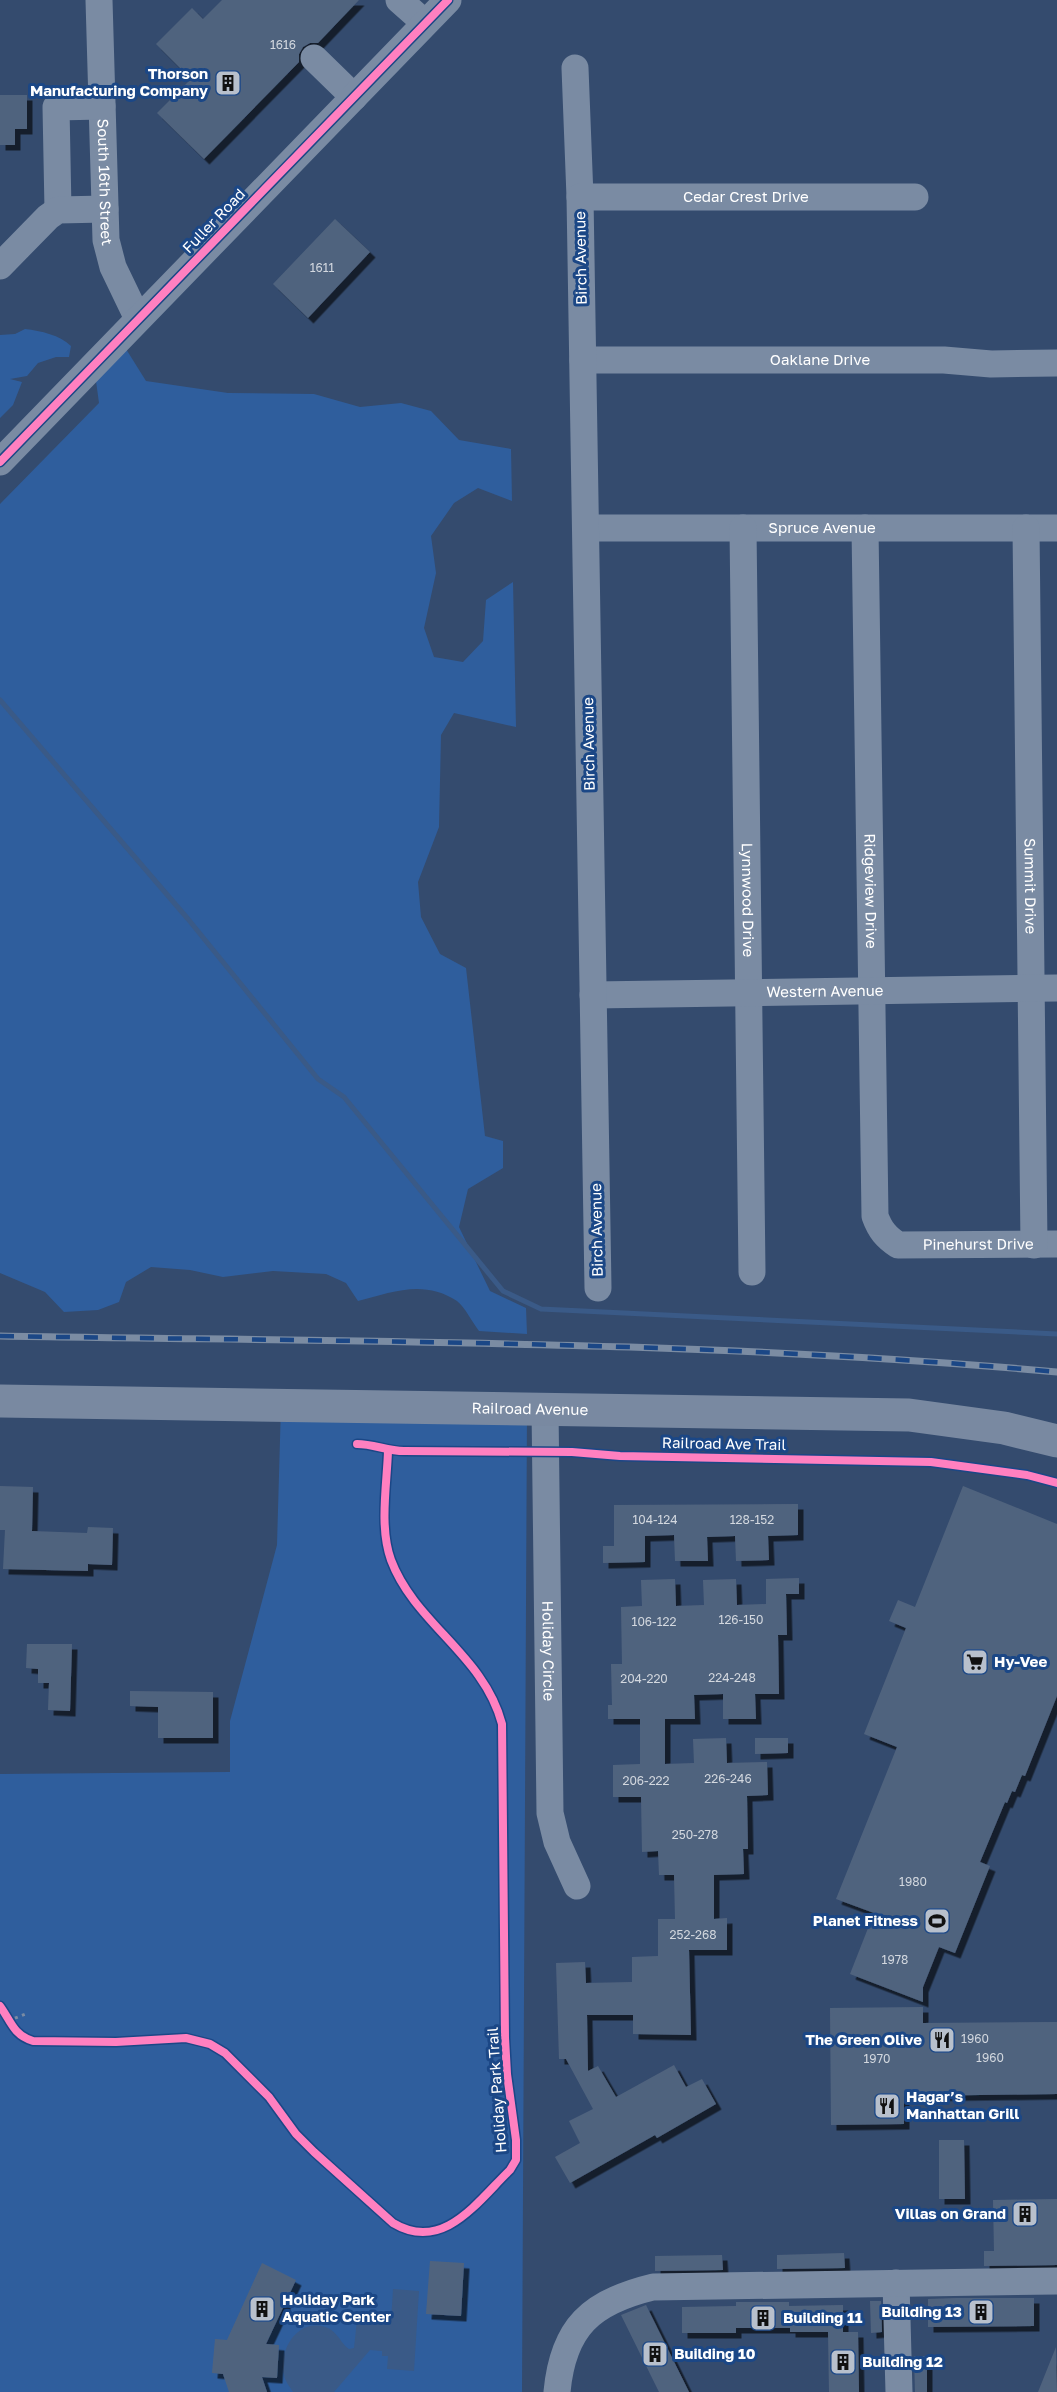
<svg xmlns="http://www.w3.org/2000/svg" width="1057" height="2392" font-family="'Golos Text',sans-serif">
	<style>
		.green { fill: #2f5e9d }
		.water { fill: #3a5a87 }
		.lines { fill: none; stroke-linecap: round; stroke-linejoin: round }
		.stream { stroke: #3a5a87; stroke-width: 5 }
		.building { fill: #50637e; filter: url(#shadow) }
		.path { stroke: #7a8ba3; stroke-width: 3; stroke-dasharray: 3 4.5; stroke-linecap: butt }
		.minor { stroke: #7a8ba3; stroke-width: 27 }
		.major { stroke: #7989a1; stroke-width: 33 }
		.rail-casing { stroke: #7b8ca3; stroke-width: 7 }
		.rail { stroke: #1b4786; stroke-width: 4.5; stroke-dasharray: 14; stroke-linecap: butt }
		.cycleway-casing { stroke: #1b4786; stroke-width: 11 }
		.cycleway { stroke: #ff80c0; stroke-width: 8 }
		.labels { text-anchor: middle; stroke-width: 6; stroke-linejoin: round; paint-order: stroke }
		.number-label { font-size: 12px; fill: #d3d8df }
		.poi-label { font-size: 15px; font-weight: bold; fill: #fff; stroke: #1b4786; text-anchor: start }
		.street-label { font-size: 15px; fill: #fff; stroke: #1b4786 }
	</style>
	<defs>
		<filter id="shadow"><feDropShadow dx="5.5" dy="5.5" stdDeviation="0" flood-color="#0009"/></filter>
	</defs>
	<rect width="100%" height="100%" fill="#344b6e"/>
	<path class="green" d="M 25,329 C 41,331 60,335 71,346 L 69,357 L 56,357 L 38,363 L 27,376 L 10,379 L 22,382 L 13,405 L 0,418 L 0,335 L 15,334 Z
		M 126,349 L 146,381 L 228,393 L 314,394 L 360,407 L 401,403 L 431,411 L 459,440 L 511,449 L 512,501 L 478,488 L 454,503 L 431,536 L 436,573 L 424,628 L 434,657 L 463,662 L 483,641 L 486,600 L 513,582 L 516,727 L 454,713 L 441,735 L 439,827 L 418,882 L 421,917 L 440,954 L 466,968 L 485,1136 L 503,1141 L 503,1168 L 468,1189 L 459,1227 L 490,1291 L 526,1308 L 527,1334 L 479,1331 C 472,1322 465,1307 457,1301 C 424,1279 392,1292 358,1301 L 346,1283 L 326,1274 L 273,1271 L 223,1277 L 190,1270 L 151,1267 L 126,1282 L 119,1302 L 98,1310 L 64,1312 L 45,1292 L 0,1273 L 0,504 L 99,403 L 96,381 Z
		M 281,1405 L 527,1409 L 522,2392 L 0,2392 L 0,1774 L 230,1772 L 230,1721 L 277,1545 Z"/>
	<path class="water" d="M 393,2289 L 419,2291 L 414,2371 L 387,2369 L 388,2356 L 382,2356 L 382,2351 L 370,2350 L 334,2392 L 293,2392 C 290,2387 285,2381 284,2375 C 278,2351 297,2318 325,2327 C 338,2331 340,2343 349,2349 L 354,2348 L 357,2320 L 391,2322 Z"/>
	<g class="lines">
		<path class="stream" d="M 0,700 L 188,919 L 318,1079 L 344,1097 L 503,1291 L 541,1309 L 1057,1334"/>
	</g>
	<path class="building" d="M 222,0 L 359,0 L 318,43 L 310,43 L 303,47 L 299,54 L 299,62 L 204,159 L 157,113 L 191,79 L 156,44 L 192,8 L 203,19 Z
		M 0,95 L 27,95 L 27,129 L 15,129 L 15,145 L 0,145 Z
		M 335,219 L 370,252 L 308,318 L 273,284 Z
		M 0,1486 L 33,1487 L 32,1531 L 87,1533 L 88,1527 L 113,1528 L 112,1565 L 88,1564 L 88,1571 L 3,1569 L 5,1530 L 0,1530 Z
		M 963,1486 L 1057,1524 L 1057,1696 L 1025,1776 L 1022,1775 L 1015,1792 L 1012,1791 L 1007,1803 L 1005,1802 L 980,1862 L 990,1866 L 955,1953 L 939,1947 L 923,1987 L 923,2002 L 850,1974 L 874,1913 L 836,1899 L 897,1747 L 864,1734 L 906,1628 L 889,1621 L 898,1600 L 915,1607 Z
		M 798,1504 L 798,1535 L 768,1536 L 769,1560 L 736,1561 L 735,1536 L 707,1537 L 708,1561 L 675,1561 L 674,1535 L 645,1536 L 645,1562 L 603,1563 L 603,1546 L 614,1546 L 614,1505 Z
		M 799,1578 L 799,1594 L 786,1594 L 787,1635 L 778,1635 L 779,1694 L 755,1694 L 756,1719 L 723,1719 L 723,1694 L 694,1695 L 695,1719 L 665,1719 L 665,1764 L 694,1763 L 693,1739 L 726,1738 L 727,1763 L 767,1762 L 768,1795 L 747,1796 L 748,1849 L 743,1849 L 744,1874 L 714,1875 L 714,1919 L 727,1918 L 727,1950 L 689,1950 L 691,2035 L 633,2034 L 633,2015 L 587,2015 L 588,2071 L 598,2066 L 616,2097 L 674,2065 L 686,2087 L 702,2079 L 716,2104 L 657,2138 L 655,2135 L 570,2183 L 555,2157 L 580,2143 L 569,2121 L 593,2109 L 566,2059 L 559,2059 L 556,1963 L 585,1962 L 586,1983 L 632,1982 L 632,1957 L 658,1956 L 658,1919 L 675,1919 L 674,1875 L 659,1875 L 658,1851 L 642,1852 L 641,1797 L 613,1797 L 613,1765 L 640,1764 L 640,1719 L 608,1719 L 608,1705 L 612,1705 L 611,1664 L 622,1664 L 621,1607 L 642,1606 L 641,1580 L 675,1579 L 676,1606 L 704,1605 L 703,1580 L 736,1579 L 737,1605 L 766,1604 L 766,1579 Z
		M 27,1644 L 72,1644 L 70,1711 L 48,1710 L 49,1683 L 38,1683 L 38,1669 L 26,1668 Z
		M 130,1691 L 213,1692 L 213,1738 L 158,1738 L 158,1707 L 130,1706 Z
		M 755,1738 L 788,1738 L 788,1753 L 755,1754 Z
		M 923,2007 L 923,2023 L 1057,2022 L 1057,2094 L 904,2096 L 904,2124 L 831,2125 L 830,2008 Z
		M 939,2140 L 964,2140 L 965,2199 L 939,2199 Z
		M 1057,2199 L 1057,2265 L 984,2266 L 984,2251 L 994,2251 L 993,2200 Z
		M 844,2253 L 845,2268 L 777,2269 L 777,2255 Z
		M 722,2255 L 723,2270 L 655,2271 L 655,2256 Z
		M 430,2261 L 464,2263 L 461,2316 L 426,2314 Z
		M 262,2263 L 296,2280 L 266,2344 L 279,2345 L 277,2378 L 262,2377 L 267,2392 L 229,2392 L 223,2374 L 212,2373 L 215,2339 L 227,2340 Z
		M 956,2298 L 1034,2298 L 1034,2326 L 928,2327 L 928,2299 Z
		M 870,2301 L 881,2301 L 882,2332 L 871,2333 Z
		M 736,2302 L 789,2302 L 789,2306 L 843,2305 L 843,2332 L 858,2332 L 859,2392 L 829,2392 L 828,2332 L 790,2332 L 790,2328 L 736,2328 L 736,2333 L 682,2333 L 682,2307 L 736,2306 Z
		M 646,2305 L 689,2392 L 659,2392 L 621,2315 Z
		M 1056,2347 L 1057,2392 L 1038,2392 Z
		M 914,2356 L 927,2356 L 927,2392 L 915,2392 Z"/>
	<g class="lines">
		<path class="path" d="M 8,2021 L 28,2013"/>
		<g class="minor">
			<path id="s1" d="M 99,0 L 106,240 L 113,267 L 138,319"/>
			<path d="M 399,0 L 425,23"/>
			<path d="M 314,58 L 354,97"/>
			<path d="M 575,68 L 580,197"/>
			<path d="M 58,210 L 56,107 L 102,106"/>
			<path d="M 0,266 L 48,217 L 58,210 L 105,209"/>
			<path id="s2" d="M 583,360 L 944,360 L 991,364 L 1057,363"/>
			<path d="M 0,462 L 448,0"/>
			<path id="s3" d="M 586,528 L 1057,528"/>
			<path id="s4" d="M 743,528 L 752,1272"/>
			<path id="s5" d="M 865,528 L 875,1216 C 880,1230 886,1237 898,1245 L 1057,1244"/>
			<path id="s6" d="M 1026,528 L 1034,1245"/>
			<path id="s7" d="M 593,995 L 1057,988"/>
			<path id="s8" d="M 598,1288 L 580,197 L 915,197"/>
			<path id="s9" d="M 545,1409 L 550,1813 L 557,1842 L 577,1886"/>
			<path d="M 896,2283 L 899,2392"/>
			<path d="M 557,2392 C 563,2327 591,2302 653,2287 L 1057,2281"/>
		</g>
		<path class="major" id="s10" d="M 0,1401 L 909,1415 L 1004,1428 L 1057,1441"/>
		<g class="rail-casing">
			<path id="rail" d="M 0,1336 C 352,1342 706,1340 1057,1372"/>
		</g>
		<use href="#rail" class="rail"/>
		<g class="cycleway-casing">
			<path id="cycleway" d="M 0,462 L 448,0
				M 357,1444 C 374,1444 387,1451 404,1451 L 572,1452 L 620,1456 L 931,1462 L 1027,1475 L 1057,1483
				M 0,2006 C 11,2021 13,2035 33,2041 L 116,2042 L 186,2038 L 210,2044 L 225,2053 L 269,2097 L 296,2134 L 314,2152 L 393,2223 C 443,2253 477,2202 510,2170 L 516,2160 L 516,2140 L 507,2074 L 505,2038 L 502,1724 C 484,1655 415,1624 391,1560 C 379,1527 387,1484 388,1451"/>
		</g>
		<use href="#cycleway" class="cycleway"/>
	</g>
	<defs>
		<g id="building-square" transform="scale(1.35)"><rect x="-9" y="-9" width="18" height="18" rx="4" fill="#b8c0cc" stroke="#1b4786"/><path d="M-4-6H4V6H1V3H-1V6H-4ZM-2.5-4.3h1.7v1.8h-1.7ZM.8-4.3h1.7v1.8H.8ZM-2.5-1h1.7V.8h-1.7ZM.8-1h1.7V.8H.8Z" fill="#111"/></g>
		<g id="supermarket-square" transform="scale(1.35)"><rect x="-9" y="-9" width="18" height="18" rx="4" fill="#b8c0cc" stroke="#1b4786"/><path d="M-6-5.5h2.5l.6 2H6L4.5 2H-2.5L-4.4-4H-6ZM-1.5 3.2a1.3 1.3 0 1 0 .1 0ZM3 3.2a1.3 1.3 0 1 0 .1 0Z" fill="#111"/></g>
		<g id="stadium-square" transform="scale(1.35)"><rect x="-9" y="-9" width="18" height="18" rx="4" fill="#b8c0cc" stroke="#1b4786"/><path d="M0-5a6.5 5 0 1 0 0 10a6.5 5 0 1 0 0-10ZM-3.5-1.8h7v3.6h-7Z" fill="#111"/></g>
		<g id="restaurant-square" transform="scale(1.35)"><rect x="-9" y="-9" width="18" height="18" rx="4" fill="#b8c0cc" stroke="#1b4786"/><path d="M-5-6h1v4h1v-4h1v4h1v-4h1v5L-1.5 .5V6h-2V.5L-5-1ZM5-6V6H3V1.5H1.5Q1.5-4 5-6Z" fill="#111"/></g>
	</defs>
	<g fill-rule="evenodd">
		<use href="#building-square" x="228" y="83"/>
		<use href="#supermarket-square" x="975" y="1662"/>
		<use href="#stadium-square" x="937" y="1921"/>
		<use href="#restaurant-square" x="942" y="2040"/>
		<use href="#restaurant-square" x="887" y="2106"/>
		<use href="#building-square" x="1025" y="2214"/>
		<use href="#building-square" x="262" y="2309"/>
		<use href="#building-square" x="981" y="2312"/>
		<use href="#building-square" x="763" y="2318"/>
		<use href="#building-square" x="655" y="2354"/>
		<use href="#building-square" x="843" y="2362"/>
	</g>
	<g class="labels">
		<g class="number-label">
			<text x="283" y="49">1616</text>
			<text x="322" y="272">1611</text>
			<text x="655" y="1524">104-124</text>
			<text x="752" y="1524">128-152</text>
			<text x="741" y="1624">126-150</text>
			<text x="654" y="1626">106-122</text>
			<text x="732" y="1682">224-248</text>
			<text x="644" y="1683">204-220</text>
			<text x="728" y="1783">226-246</text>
			<text x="646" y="1785">206-222</text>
			<text x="695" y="1839">250-278</text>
			<text x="913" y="1886">1980</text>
			<text x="693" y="1939">252-268</text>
			<text x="895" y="1964">1978</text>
			<text x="975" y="2043">1960</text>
			<text x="990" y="2062">1960</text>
			<text x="877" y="2063">1970</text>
		</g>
		<g class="poi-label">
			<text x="208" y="79" text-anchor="end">Thorson<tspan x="208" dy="17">Manufacturing Company</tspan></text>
			<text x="994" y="1667">Hy-Vee</text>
			<text x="918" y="1926" text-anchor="end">Planet Fitness</text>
			<text x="922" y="2045" text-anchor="end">The Green Olive</text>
			<text x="906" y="2102">Hagar’s<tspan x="906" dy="17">Manhattan Grill</tspan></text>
			<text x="1006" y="2219" text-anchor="end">Villas on Grand</text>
			<text x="282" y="2305">Holiday Park<tspan x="282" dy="17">Aquatic Center</tspan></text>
			<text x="962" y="2317" text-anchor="end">Building 13</text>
			<text x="783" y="2323">Building 11</text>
			<text x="674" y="2359">Building 10</text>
			<text x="862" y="2367">Building 12</text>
		</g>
		<g class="street-label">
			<text dy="5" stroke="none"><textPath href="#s1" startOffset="182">South 16th Street</textPath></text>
			<text dy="5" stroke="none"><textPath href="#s8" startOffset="1257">Cedar Crest Drive</textPath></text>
			<text transform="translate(214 221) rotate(-46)" y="5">Fuller Road</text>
			<text transform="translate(581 258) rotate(-91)" y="5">Birch Avenue</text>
			<text dy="5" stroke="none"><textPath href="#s2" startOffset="237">Oaklane Drive</textPath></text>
			<text dy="5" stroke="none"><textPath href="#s3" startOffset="236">Spruce Avenue</textPath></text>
			<text transform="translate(589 744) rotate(-91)" y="5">Birch Avenue</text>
			<text dy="5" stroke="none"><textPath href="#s6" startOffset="358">Summit Drive</textPath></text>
			<text dy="5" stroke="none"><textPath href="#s5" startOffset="363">Ridgeview Drive</textPath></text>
			<text dy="5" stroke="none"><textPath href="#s4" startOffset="372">Lynnwood Drive</textPath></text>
			<text dy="5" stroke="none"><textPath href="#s7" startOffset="232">Western Avenue</textPath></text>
			<text transform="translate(597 1230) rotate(-91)" y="5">Birch Avenue</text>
			<text dy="5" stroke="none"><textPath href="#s5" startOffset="806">Pinehurst Drive</textPath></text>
			<text dy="5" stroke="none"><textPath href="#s10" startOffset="530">Railroad Avenue</textPath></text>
			<text transform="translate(724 1444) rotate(1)" y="5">Railroad Ave Trail</text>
			<text dy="5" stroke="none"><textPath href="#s9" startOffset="242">Holiday Circle</textPath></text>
			<text transform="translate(497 2090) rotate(-94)" y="5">Holiday Park Trail</text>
		</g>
	</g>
</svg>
